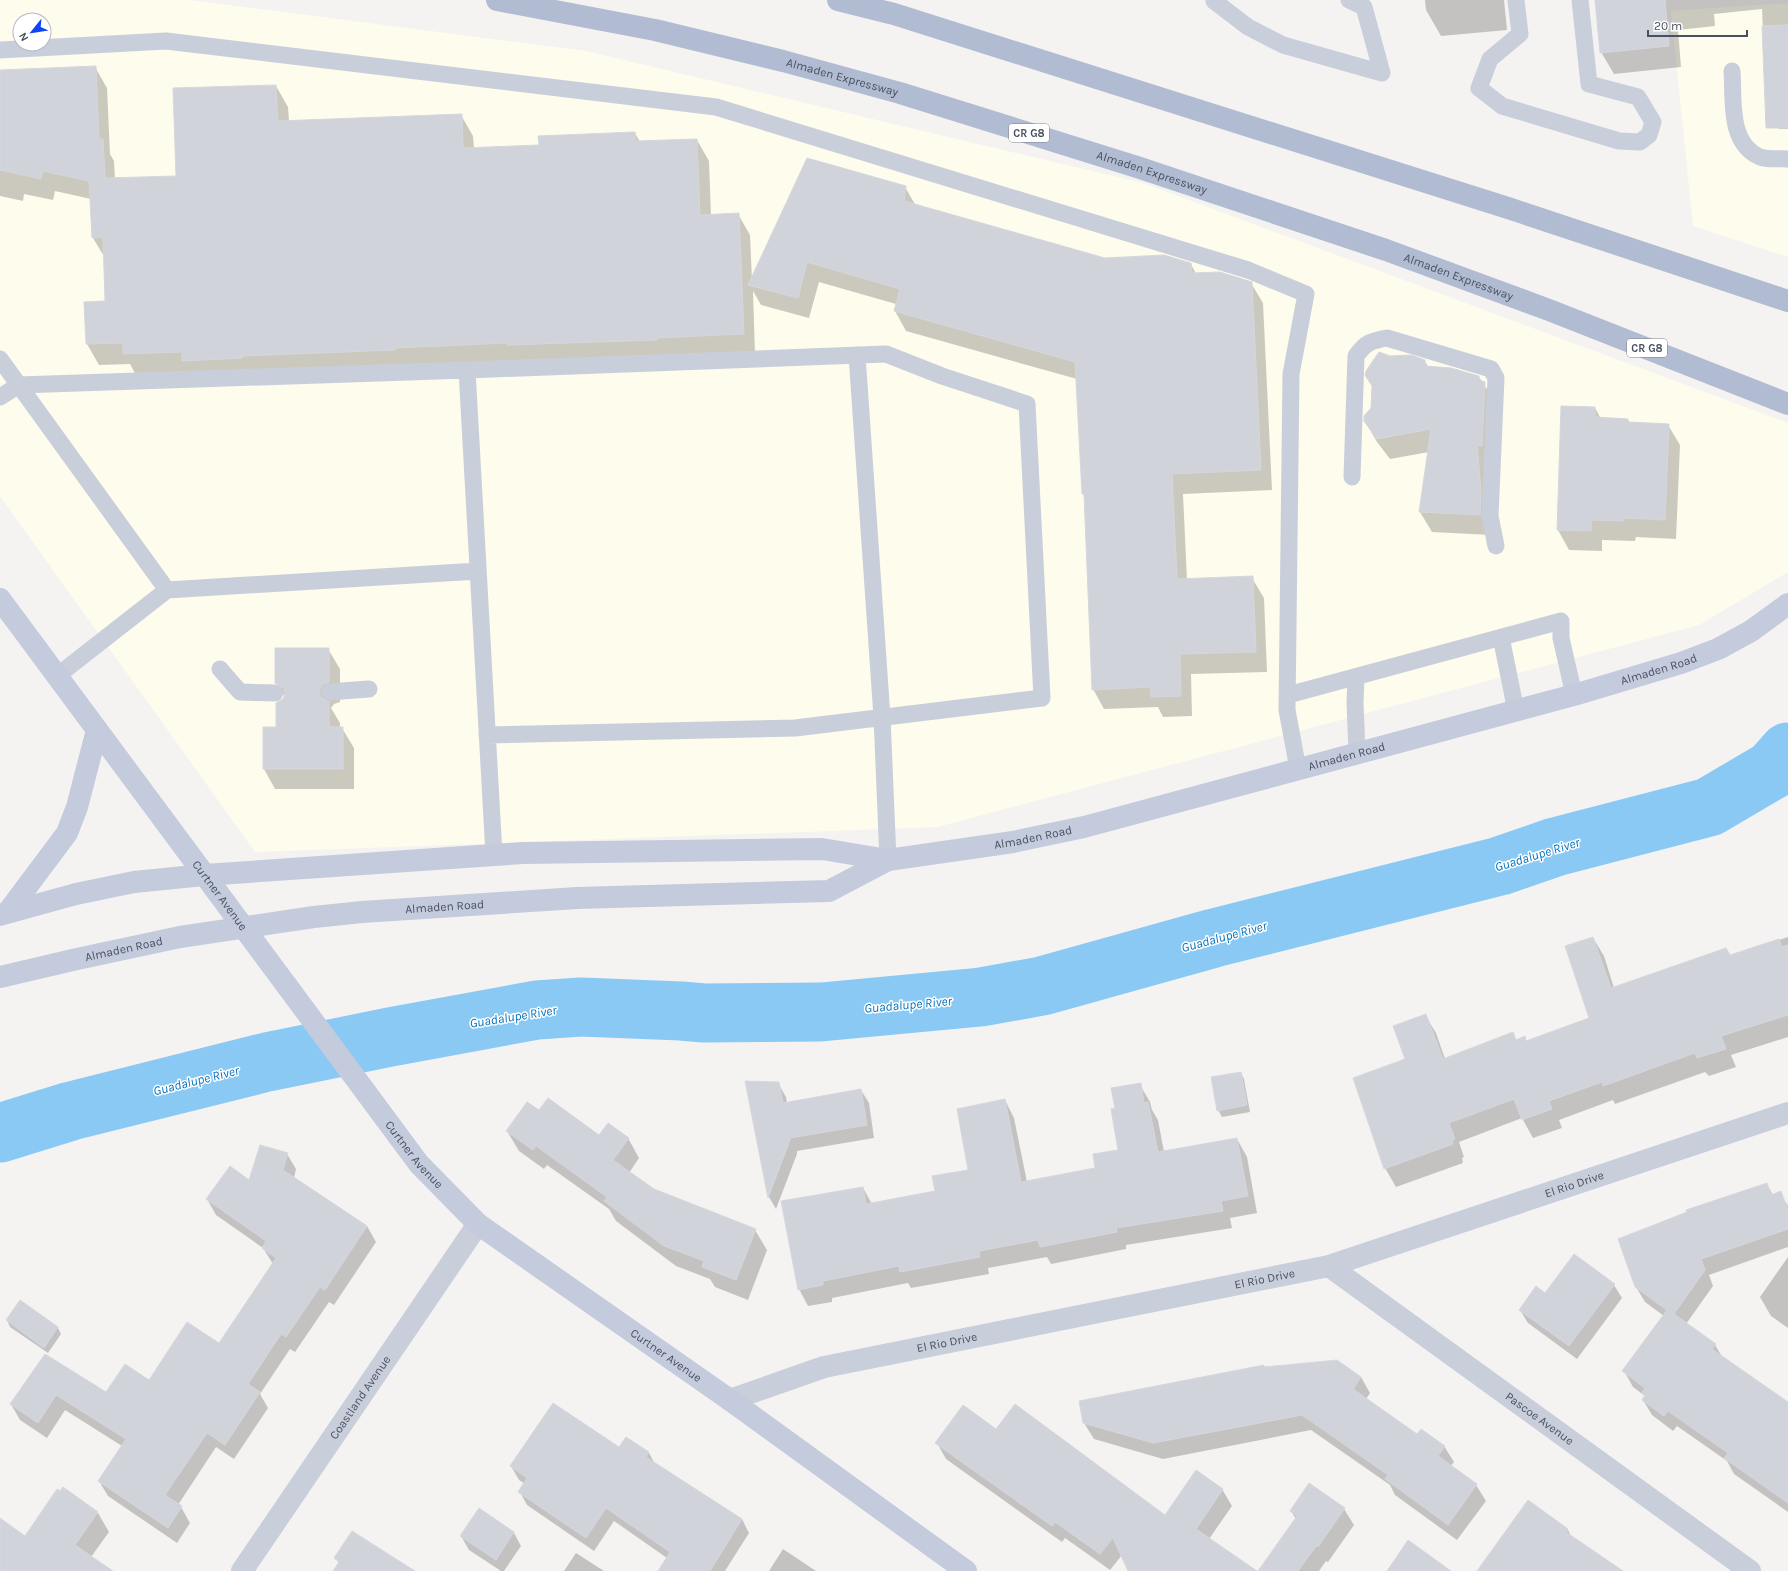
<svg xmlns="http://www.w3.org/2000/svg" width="1788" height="1571" font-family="Karla,sans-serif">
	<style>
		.commercial { fill: #fefced; fill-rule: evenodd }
		.shadow { fill: #0003 }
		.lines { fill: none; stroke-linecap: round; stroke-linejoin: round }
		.river { stroke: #8ac9f4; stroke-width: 59 }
		.building { fill: #d1d3da; stroke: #d6d7de }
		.lane { stroke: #c9cedb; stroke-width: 17 }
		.street { stroke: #c9cedb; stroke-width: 22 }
		.secondary { stroke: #c4cbdc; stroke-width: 22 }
		.primary { stroke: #b1bbd2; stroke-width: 22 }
		.labels { text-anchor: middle; stroke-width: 3; stroke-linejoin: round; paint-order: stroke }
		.shield { fill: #fff; stroke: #7f8591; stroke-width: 1 }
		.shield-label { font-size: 11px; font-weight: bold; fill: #485162 }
		.street-label { font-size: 12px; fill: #485162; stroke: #fff }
		.water-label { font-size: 13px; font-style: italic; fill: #0171bc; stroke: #fff }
	</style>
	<rect width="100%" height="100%" fill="#f5f3f2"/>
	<path class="commercial" d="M 0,0 L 189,0 L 586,51 L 1143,183 L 1788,423 L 1788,572 L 1699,625 L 937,827 L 255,852 L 0,496 ZM 20,20 L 44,20 L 44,44 L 20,44 Z
		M 1788,3 L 1788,257 L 1693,226 L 1671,11 Z"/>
	<path class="shadow" d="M 1425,0 L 1504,0 L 1507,30 L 1441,36 L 1426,10 Z
		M 1596,0 L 1788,0 L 1788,129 L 1779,129 L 1766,107 L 1762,9 L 1714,14 L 1715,26 L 1678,30 L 1681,67 L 1614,74 L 1601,52 Z
		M 95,67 L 107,88 L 110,154 L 114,161 L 115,179 L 177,177 L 276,86 L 288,107 L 289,121 L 461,115 L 473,136 L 474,149 L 540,146 L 635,133 L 640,142 L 697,140 L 709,161 L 711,215 L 738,214 L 750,235 L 752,280 L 905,187 L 916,206 L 1105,259 L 1191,264 L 1196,274 L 1251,283 L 1263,303 L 1272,490 L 1183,494 L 1187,580 L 1252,578 L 1264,598 L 1267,672 L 1191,674 L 1192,716 L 1163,717 L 1158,707 L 1104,709 L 1093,689 L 1085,498 L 1083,493 L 1077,379 L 906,331 L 895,311 L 896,304 L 819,282 L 809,318 L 761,305 L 753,291 L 755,355 L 136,375 L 130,364 L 99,365 L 87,344 L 86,303 L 107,302 L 105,258 L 93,238 L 91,199 L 55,191 L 53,200 L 24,194 L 23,201 L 0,196 L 0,71 Z
		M 1390,357 L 1425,361 L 1428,367 L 1479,377 L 1496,403 L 1491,535 L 1432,532 L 1420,512 L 1429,452 L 1390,459 L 1377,442 L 1365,421 L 1372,409 Z
		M 1595,408 L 1601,419 L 1628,420 L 1630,423 L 1668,425 L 1680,445 L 1676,539 L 1636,537 L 1635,541 L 1602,540 L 1602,551 L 1569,550 L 1558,530 Z
		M 328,649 L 340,669 L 340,702 L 334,704 L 331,708 L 340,723 L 340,728 L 342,728 L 354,748 L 354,789 L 275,789 L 264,769 L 277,728 L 285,697 L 276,683 Z
		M 1788,937 L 1788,1037 L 1731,1055 L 1736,1067 L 1709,1076 L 1705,1072 L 1615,1104 L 1613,1100 L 1559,1120 L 1562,1128 L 1533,1138 L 1522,1118 L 1459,1142 L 1464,1157 L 1462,1158 L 1463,1163 L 1396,1187 L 1385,1168 L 1407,1060 L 1425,1015 L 1436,1033 L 1445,1059 L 1516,1040 L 1526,1042 L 1590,1019 L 1593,938 L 1604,956 L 1614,988 L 1730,956 Z
		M 1241,1073 L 1244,1079 L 1250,1112 L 1222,1117 L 1218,1110 Z
		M 746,1083 L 778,1083 L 786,1097 L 787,1103 L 861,1090 L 869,1103 L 874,1138 L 797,1151 L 797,1154 L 776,1209 L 769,1197 Z
		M 1140,1085 L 1150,1102 L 1152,1110 L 1158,1120 L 1164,1152 L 1237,1139 L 1247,1157 L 1257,1213 L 1230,1218 L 1232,1228 L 1126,1245 L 1126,1249 L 1051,1264 L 1047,1257 L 988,1268 L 989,1274 L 911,1288 L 908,1283 L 832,1298 L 832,1302 L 808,1306 L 799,1289 L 863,1188 L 872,1204 L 937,1192 L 970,1170 L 1005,1100 L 1014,1118 L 1027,1182 L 1096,1169 L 1120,1151 L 1116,1109 Z
		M 539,1112 L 599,1137 L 628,1138 L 639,1158 L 629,1173 L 653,1190 L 755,1230 L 767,1250 L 748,1300 L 715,1287 L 710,1279 L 676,1266 L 616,1221 L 609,1209 L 547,1165 L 544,1169 L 519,1151 L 507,1131 Z
		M 287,1154 L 296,1169 L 294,1178 L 367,1226 L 376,1242 L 334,1305 L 329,1302 L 295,1352 L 290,1349 L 260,1394 L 268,1408 L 234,1459 L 216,1447 L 178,1505 L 181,1507 L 190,1523 L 177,1543 L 108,1496 L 99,1481 L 122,1446 L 65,1410 L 47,1438 L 20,1420 L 11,1404 L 45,1355 L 106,1394 L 149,1381 L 220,1344 L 273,1264 L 263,1248 L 216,1215 L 207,1199 L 249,1182 Z
		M 1767,1184 L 1773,1195 L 1780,1193 L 1788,1206 L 1788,1247 L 1709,1275 L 1713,1286 L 1686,1324 L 1715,1345 L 1723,1358 L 1788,1403 L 1788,1512 L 1734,1474 L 1727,1461 L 1677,1426 L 1673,1431 L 1652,1415 L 1643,1400 L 1645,1396 L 1633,1387 L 1624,1371 L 1664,1316 L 1645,1302 L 1636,1287 Z
		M 1788,1257 L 1788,1328 L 1771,1316 L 1760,1297 Z
		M 1614,1285 L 1622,1298 L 1577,1359 L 1528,1323 L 1520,1310 L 1545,1295 Z
		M 20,1301 L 58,1328 L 61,1334 L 48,1353 L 10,1327 L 7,1320 Z
		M 1265,1368 L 1361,1377 L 1370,1393 L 1366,1399 L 1418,1436 L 1444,1446 L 1454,1462 L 1451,1466 L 1476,1485 L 1486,1501 L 1457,1540 L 1395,1495 L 1390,1485 L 1311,1430 L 1163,1459 L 1094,1439 L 1084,1423 Z
		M 996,1431 L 1166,1516 L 1222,1489 L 1232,1506 L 1209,1539 L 1255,1571 L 1129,1571 L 1122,1555 L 1110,1570 L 1065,1538 L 1062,1542 L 946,1459 L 937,1443 Z
		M 620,1449 L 649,1453 L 655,1464 L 742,1519 L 749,1533 L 725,1571 L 659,1571 L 667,1558 L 614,1521 L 594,1551 L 527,1505 L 520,1492 L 525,1484 L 519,1480 L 511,1466 Z
		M 479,1509 L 514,1533 L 521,1546 L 504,1571 L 501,1571 L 469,1550 L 461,1536 Z
		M 1344,1509 L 1354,1525 L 1328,1562 L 1326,1561 L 1319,1571 L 1259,1571 L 1296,1519 L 1291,1511 Z
		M 98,1513 L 109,1532 L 91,1557 L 110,1571 L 0,1571 L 0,1531 L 25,1537 Z
		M 1568,1530 L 1572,1538 L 1619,1571 L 1489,1571 Z
		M 783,1549 L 816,1571 L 769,1571 Z
		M 576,1553 L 604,1571 L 564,1571 Z"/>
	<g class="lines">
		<path class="river" d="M 0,1133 L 71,1111 L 267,1062 L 390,1037 L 537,1010 L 581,1007 L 681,1011 L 704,1013 L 821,1012 L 981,997 L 1042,986 L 1214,938 L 1500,866 L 1555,847 L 1709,807 L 1772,770 L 1788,752"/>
	</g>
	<path class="building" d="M 1595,0 L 1665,0 L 1669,46 L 1600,53 Z
		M 1788,25 L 1788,128 L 1766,128 L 1762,26 Z
		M 96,66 L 99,139 L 103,139 L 105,178 L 176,176 L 173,88 L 276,85 L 278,121 L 462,114 L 463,148 L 539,145 L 538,136 L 635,132 L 636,141 L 697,139 L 700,215 L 739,213 L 744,334 L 657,338 L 657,340 L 507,345 L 508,343 L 395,348 L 395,350 L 242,356 L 242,358 L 182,361 L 182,352 L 123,354 L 123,343 L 86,344 L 84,302 L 105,301 L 103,237 L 92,238 L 89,181 L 43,171 L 41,179 L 0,170 L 0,70 Z
		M 807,158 L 906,186 L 904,201 L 1105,258 L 1164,255 L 1191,263 L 1192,273 L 1220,272 L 1252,282 L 1261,470 L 1172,474 L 1177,579 L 1253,576 L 1256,652 L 1180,654 L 1181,696 L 1151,697 L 1150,687 L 1092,690 L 1084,494 L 1082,494 L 1075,362 L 894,311 L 900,289 L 807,262 L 798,298 L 748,285 Z
		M 1379,352 L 1390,356 L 1411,355 L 1425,360 L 1425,366 L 1451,368 L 1479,376 L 1479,380 L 1485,382 L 1482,446 L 1477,445 L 1481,491 L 1480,515 L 1419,512 L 1431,429 L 1377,439 L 1364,421 L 1364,416 L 1371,408 L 1372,386 L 1365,375 L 1366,371 Z
		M 1561,406 L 1595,407 L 1595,417 L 1628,419 L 1628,422 L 1669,424 L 1665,520 L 1624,518 L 1624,521 L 1591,520 L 1591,531 L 1557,530 Z
		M 275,648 L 329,648 L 329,682 L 323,684 L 320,688 L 319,693 L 321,698 L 329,702 L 329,727 L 343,727 L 343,769 L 263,769 L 263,727 L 276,727 L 276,703 L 283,699 L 285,694 L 284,688 L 275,683 Z
		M 1593,937 L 1611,988 L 1726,948 L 1730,955 L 1779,939 L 1782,947 L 1788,945 L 1788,1015 L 1721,1036 L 1726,1049 L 1697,1058 L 1695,1053 L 1603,1086 L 1602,1082 L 1549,1101 L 1552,1109 L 1522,1120 L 1514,1099 L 1449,1123 L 1455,1139 L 1452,1139 L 1453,1144 L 1384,1169 L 1353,1078 L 1405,1059 L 1393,1026 L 1426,1014 L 1443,1059 L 1513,1032 L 1516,1040 L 1525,1036 L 1526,1041 L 1589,1018 L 1565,946 Z
		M 1241,1072 L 1247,1105 L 1217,1111 L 1211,1077 Z
		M 745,1081 L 779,1082 L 783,1103 L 861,1089 L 867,1125 L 790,1138 L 790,1140 L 768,1198 Z
		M 1141,1083 L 1144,1103 L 1148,1102 L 1158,1152 L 1237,1138 L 1248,1196 L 1221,1201 L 1223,1211 L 1116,1228 L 1117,1232 L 1040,1247 L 1038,1240 L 979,1251 L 980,1257 L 900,1272 L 899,1266 L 823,1281 L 823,1285 L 798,1290 L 781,1201 L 863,1187 L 866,1204 L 935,1191 L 932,1176 L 968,1170 L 957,1109 L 1005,1099 L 1021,1182 L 1095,1168 L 1093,1154 L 1118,1150 L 1111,1109 L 1115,1108 L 1111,1088 Z
		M 548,1098 L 599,1135 L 608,1123 L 629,1138 L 613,1160 L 654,1189 L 756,1229 L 736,1280 L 702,1267 L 704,1261 L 664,1246 L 604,1201 L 607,1197 L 536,1146 L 533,1150 L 506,1131 L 527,1102 L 539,1110 Z
		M 260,1145 L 288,1153 L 283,1170 L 367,1226 L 325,1290 L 320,1287 L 286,1337 L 281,1334 L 248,1384 L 260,1392 L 225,1445 L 207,1433 L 165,1495 L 182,1506 L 168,1528 L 98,1481 L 126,1439 L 56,1395 L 38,1423 L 10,1404 L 45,1354 L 106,1392 L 125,1364 L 149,1380 L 187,1322 L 219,1343 L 276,1258 L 262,1248 L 266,1241 L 206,1199 L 230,1166 L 249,1180 Z
		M 1767,1183 L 1771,1195 L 1781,1191 L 1788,1211 L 1788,1229 L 1701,1259 L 1705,1270 L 1674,1314 L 1716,1344 L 1712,1349 L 1788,1402 L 1788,1503 L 1724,1458 L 1728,1453 L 1668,1411 L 1664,1416 L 1642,1400 L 1645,1395 L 1642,1393 L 1645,1388 L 1622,1371 L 1667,1310 L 1635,1287 L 1618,1239 L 1687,1212 L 1686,1210 Z
		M 1574,1254 L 1615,1284 L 1569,1346 L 1519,1310 L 1536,1286 L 1545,1293 Z
		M 20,1300 L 58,1327 L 44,1348 L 6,1320 Z
		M 1337,1360 L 1361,1377 L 1353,1389 L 1417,1434 L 1421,1429 L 1445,1446 L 1438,1456 L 1477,1484 L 1448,1525 L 1385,1479 L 1388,1475 L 1302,1415 L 1153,1443 L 1083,1423 L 1079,1401 L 1264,1365 L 1264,1367 Z
		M 553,1403 L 619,1447 L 626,1437 L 649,1452 L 646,1457 L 742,1519 L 710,1571 L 658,1571 L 670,1552 L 606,1508 L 586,1538 L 518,1492 L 527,1478 L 510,1466 Z
		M 1015,1404 L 1165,1515 L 1196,1470 L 1223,1489 L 1196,1529 L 1257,1571 L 1128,1571 L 1113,1538 L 1100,1554 L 1055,1522 L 1052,1526 L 935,1443 L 963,1405 L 996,1429 Z
		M 1309,1483 L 1345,1508 L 1318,1547 L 1317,1545 L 1298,1571 L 1258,1571 L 1297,1516 L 1290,1511 Z
		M 63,1487 L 98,1512 L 75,1545 L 113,1571 L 0,1571 L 0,1518 L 25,1536 L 57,1489 L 60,1491 Z
		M 1528,1500 L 1568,1529 L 1566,1532 L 1623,1571 L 1477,1571 Z
		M 479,1508 L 514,1532 L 496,1560 L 460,1536 Z
		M 352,1531 L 415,1571 L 333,1571 L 339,1562 L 334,1558 Z
		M 1408,1540 L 1451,1571 L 1387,1571 Z"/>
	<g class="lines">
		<path class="lane" d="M 1215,0 L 1214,1 L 1248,27 L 1283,45 L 1382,73 L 1364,7 L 1349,0
			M 1516,0 L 1520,34 L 1490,59 L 1479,88 L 1502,106 L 1619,141 L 1640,142 L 1649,135 L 1653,122 L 1638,97 L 1589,84 L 1580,0
			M 0,50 L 166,41 L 716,107 L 1248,270 L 1306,294 L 1291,374 L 1287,710 L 1298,769
			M 1732,71 C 1734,100 1728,143 1760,157 C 1768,160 1780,158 1788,159
			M 857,355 L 882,717 L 888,860
			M 0,359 L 167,590
			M 467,370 L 494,855
			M 0,397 L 19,385 L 467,370 L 886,354 L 942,376 L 1027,404 L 1042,698 L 795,728 L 487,735
			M 1352,477 L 1356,356 C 1366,342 1371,341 1387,338 L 1491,369 L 1496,378 L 1490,516 L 1496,546
			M 1501,637 L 1516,711
			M 220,669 L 240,692 L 275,693
			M 57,676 L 167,590 L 478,571
			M 1356,677 L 1355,702 L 1357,753
			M 329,692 L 369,689
			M 1288,695 L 1561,621 L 1561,638 L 1574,695"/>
		<g class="street">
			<path id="s1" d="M 1329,1266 L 1750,1571"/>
			<path id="s2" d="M 730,1400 L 824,1367 L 1329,1266 L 1788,1113"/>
			<path id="s3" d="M 242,1571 L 478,1224"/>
		</g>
		<g class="secondary">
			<path id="s4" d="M 0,599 L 419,1164 L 478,1224 L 730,1400 L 966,1571"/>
			<path d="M 8,912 L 67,833 L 77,807 L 97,730"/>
			<path id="s5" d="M 0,915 L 76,894 L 134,882 L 204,875 L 523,853 L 822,849 L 888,860 L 1013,842 L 1084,827 L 1574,695 L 1681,663 L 1718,649 L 1751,631 L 1788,604"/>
			<path id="s6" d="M 0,977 L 77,959 L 180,937 L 314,917 L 362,912 L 577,898 L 829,891 L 888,860"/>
		</g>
		<g class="primary">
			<path id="s7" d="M 497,0 L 655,30 L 783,61 L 900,93 L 1137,167 L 1386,250 L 1549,310 L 1788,404"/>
			<path d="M 838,0 L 894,14 L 1508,208 L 1788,301"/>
		</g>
	</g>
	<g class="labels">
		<g class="shield">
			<rect x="1009" y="124" width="40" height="18" rx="3"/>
			<rect x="1627" y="339" width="40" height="18" rx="3"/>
		</g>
		<g class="shield-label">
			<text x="1029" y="137">CR G8</text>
			<text x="1647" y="352">CR G8</text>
		</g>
		<g class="street-label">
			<text dy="4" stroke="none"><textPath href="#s7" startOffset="354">Almaden Expressway</textPath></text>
			<text dy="4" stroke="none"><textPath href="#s7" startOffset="678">Almaden Expressway</textPath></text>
			<text dy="4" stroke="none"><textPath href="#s7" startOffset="1002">Almaden Expressway</textPath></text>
			<text dy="4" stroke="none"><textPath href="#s5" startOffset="1689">Almaden Road</textPath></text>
			<text dy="4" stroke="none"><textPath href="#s5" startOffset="1365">Almaden Road</textPath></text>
			<text dy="4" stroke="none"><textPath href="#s5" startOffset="1041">Almaden Road</textPath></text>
			<text dy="4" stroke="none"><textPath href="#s4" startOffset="369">Curtner Avenue</textPath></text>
			<text dy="4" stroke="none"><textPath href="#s6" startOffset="451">Almaden Road</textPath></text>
			<text dy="4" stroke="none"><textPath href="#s6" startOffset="127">Almaden Road</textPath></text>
			<text dy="4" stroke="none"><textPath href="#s4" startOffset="693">Curtner Avenue</textPath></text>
			<text dy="4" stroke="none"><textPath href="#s2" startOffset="873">El Rio Drive</textPath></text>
			<text dy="4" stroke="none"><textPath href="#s2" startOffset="549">El Rio Drive</textPath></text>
			<text dy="4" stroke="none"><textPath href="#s2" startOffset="225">El Rio Drive</textPath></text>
			<text dy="4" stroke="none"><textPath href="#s4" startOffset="1017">Curtner Avenue</textPath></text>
			<text dy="4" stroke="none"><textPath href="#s3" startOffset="210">Coastland Avenue</textPath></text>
			<text dy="4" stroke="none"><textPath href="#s1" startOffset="260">Pascoe Avenue</textPath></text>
		</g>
		<g class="water-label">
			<text transform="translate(1537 854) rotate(-17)" y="5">Guadalupe River</text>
			<text transform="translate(1224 936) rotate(-15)" y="5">Guadalupe River</text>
			<text transform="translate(908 1004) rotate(-5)" y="5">Guadalupe River</text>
			<text transform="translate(513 1016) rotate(-9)" y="5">Guadalupe River</text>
			<text transform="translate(196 1080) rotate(-14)" y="5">Guadalupe River</text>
		</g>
	</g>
	<g transform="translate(32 32) rotate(240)"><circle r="19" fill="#ffffff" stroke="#b6b9c0"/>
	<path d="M0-3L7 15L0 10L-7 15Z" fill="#0d45f4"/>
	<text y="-6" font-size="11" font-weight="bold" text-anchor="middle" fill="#485162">N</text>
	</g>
	<path d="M1648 30v6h99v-6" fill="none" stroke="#485162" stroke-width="2"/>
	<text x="1654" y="30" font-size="12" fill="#485162" stroke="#ffffff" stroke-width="3" paint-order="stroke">20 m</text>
</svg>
